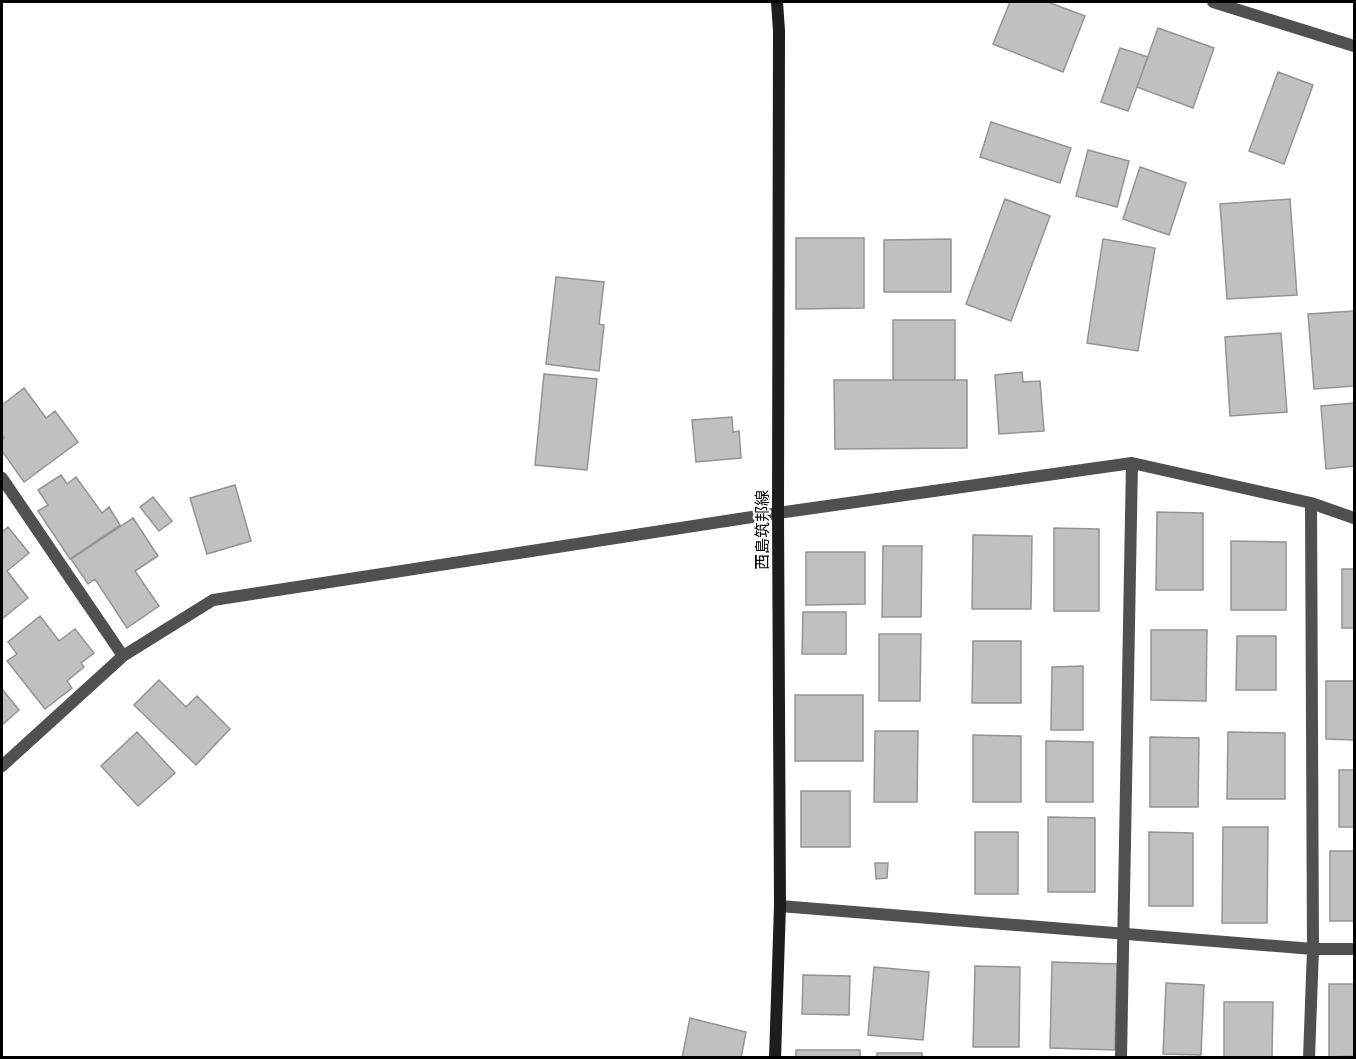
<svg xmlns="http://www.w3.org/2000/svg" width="1356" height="1059" font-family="'Archivo Narrow','Noto Sans JP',sans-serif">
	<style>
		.building { fill: #c0c0c0; stroke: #949494; stroke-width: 1.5 }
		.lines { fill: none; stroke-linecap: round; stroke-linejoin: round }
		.minor { stroke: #505050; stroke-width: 12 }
		.secondary { stroke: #1d1d1d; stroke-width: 12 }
		.labels { text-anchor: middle; stroke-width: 4.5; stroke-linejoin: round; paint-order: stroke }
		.street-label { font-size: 16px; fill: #000; stroke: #fff }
	</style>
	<rect width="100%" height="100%" fill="#fff"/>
	<path class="building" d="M 1010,2 L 1048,2 L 1085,16 L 1063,72 L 993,44 Z
		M 1158,28 L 1214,48 L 1193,108 L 1137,87 Z
		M 1120,48 L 1148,57 L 1128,111 L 1101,102 Z
		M 1278,72 L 1313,85 L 1284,164 L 1249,151 Z
		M 991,122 L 1071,148 L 1060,183 L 980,157 Z
		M 1088,150 L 1129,161 L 1117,207 L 1076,196 Z
		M 1140,167 L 1186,183 L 1169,235 L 1123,219 Z
		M 1005,199 L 1050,216 L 1011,321 L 966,304 Z
		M 1290,199 L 1297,295 L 1227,299 L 1220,204 Z
		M 796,238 L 864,238 L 864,308 L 796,309 Z
		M 951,239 L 951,292 L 884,292 L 884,240 Z
		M 1103,239 L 1155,248 L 1138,351 L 1087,343 Z
		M 556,277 L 604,282 L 599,324 L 604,325 L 599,371 L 546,364 Z
		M 1354,311 L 1354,386 L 1314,389 L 1308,314 Z
		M 893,320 L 955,320 L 955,380 L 893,380 Z
		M 1281,333 L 1287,412 L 1230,416 L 1225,337 Z
		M 1022,372 L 1023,382 L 1040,381 L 1044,431 L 999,434 L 995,375 Z
		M 544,374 L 597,379 L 587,470 L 535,465 Z
		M 834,380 L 967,380 L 967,448 L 835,449 Z
		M 24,388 L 46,418 L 55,411 L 78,442 L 24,482 L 2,451 L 2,440 L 4,438 L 2,435 L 2,405 Z
		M 1354,403 L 1354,466 L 1326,469 L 1321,406 Z
		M 732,417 L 733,432 L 739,431 L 741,458 L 696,462 L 692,420 Z
		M 61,475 L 67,484 L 76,477 L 102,513 L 109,507 L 120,525 L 70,559 L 38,511 L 48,505 L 38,490 Z
		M 235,485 L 251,541 L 207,554 L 190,498 Z
		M 153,497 L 172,521 L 159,531 L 140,507 Z
		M 1157,512 L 1203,513 L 1203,590 L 1156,590 Z
		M 133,518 L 158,556 L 135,571 L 159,606 L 127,628 L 95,579 L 88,584 L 71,559 Z
		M 8,527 L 29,553 L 7,571 L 28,598 L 2,619 L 2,532 Z
		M 1054,528 L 1099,529 L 1099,611 L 1054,611 Z
		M 973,535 L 1032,536 L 1031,609 L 972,609 Z
		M 1231,541 L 1286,542 L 1286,610 L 1231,610 Z
		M 883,546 L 922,546 L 921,617 L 882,617 Z
		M 806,552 L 865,552 L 865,604 L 806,605 Z
		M 1342,569 L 1354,569 L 1354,628 L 1342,628 Z
		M 803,612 L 846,612 L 846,654 L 802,654 Z
		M 40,616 L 59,641 L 75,629 L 94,653 L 81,663 L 84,667 L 67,681 L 72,688 L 45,709 L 7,661 L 17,654 L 8,642 Z
		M 1151,630 L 1207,630 L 1206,701 L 1151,700 Z
		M 879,634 L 921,634 L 920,701 L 879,701 Z
		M 1237,636 L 1276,636 L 1276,690 L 1236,690 Z
		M 973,641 L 1021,641 L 1021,703 L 972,703 Z
		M 1083,666 L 1083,730 L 1051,730 L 1052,667 Z
		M 159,680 L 186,707 L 197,696 L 230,729 L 196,765 L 134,705 Z
		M 1326,681 L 1354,681 L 1354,740 L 1326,739 Z
		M 2,689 L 19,710 L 2,725 Z
		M 795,695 L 863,695 L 863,761 L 795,761 Z
		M 875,731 L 918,731 L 917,802 L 874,802 Z
		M 137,732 L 175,773 L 138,806 L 101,766 Z
		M 1228,732 L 1285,733 L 1285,799 L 1227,799 Z
		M 973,735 L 1021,736 L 1021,802 L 973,802 Z
		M 1150,737 L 1199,738 L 1198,807 L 1150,807 Z
		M 1046,741 L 1093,742 L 1093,802 L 1046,802 Z
		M 1339,770 L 1354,770 L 1354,827 L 1339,827 Z
		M 801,791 L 850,791 L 850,847 L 801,847 Z
		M 1048,817 L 1095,818 L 1095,892 L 1048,892 Z
		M 1223,827 L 1268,827 L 1267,923 L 1222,923 Z
		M 975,832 L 1018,832 L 1018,894 L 975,894 Z
		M 1149,832 L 1193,833 L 1193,906 L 1149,906 Z
		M 1330,851 L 1354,851 L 1354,921 L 1330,921 Z
		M 875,863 L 888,863 L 887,878 L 876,879 Z
		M 1052,962 L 1117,964 L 1115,1050 L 1050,1048 Z
		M 975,966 L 1020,967 L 1019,1047 L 973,1047 Z
		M 874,967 L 929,972 L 923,1040 L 868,1035 Z
		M 803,975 L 850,976 L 849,1015 L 802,1014 Z
		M 1166,983 L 1204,985 L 1201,1055 L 1163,1054 Z
		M 1329,984 L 1354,984 L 1354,1056 L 1329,1057 Z
		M 1224,1002 L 1273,1002 L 1272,1058 L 1224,1058 Z
		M 690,1018 L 746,1032 L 741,1058 L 682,1058 Z
		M 796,1050 L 860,1050 L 860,1058 L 796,1058 Z
		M 877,1053 L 922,1053 L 922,1058 L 877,1058 Z"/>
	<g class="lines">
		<path class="minor" d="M 1213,2 L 1354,46
			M 2,478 L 123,656
			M 2,766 L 123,656 L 213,600 L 778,513 L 1132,463 L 1311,503 L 1354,518
			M 780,906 L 1313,949 L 1354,949
			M 1121,1058 L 1132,463
			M 1309,1058 L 1313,949 L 1311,503"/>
		<path class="secondary" d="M 775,1058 L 780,906 L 778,513 L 779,31 L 777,2"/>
	</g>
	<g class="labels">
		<g class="street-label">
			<text transform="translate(762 530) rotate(-90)" y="6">西島筑邦線</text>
		</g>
	</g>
	<rect width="1356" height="1059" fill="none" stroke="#000000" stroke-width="6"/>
</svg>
